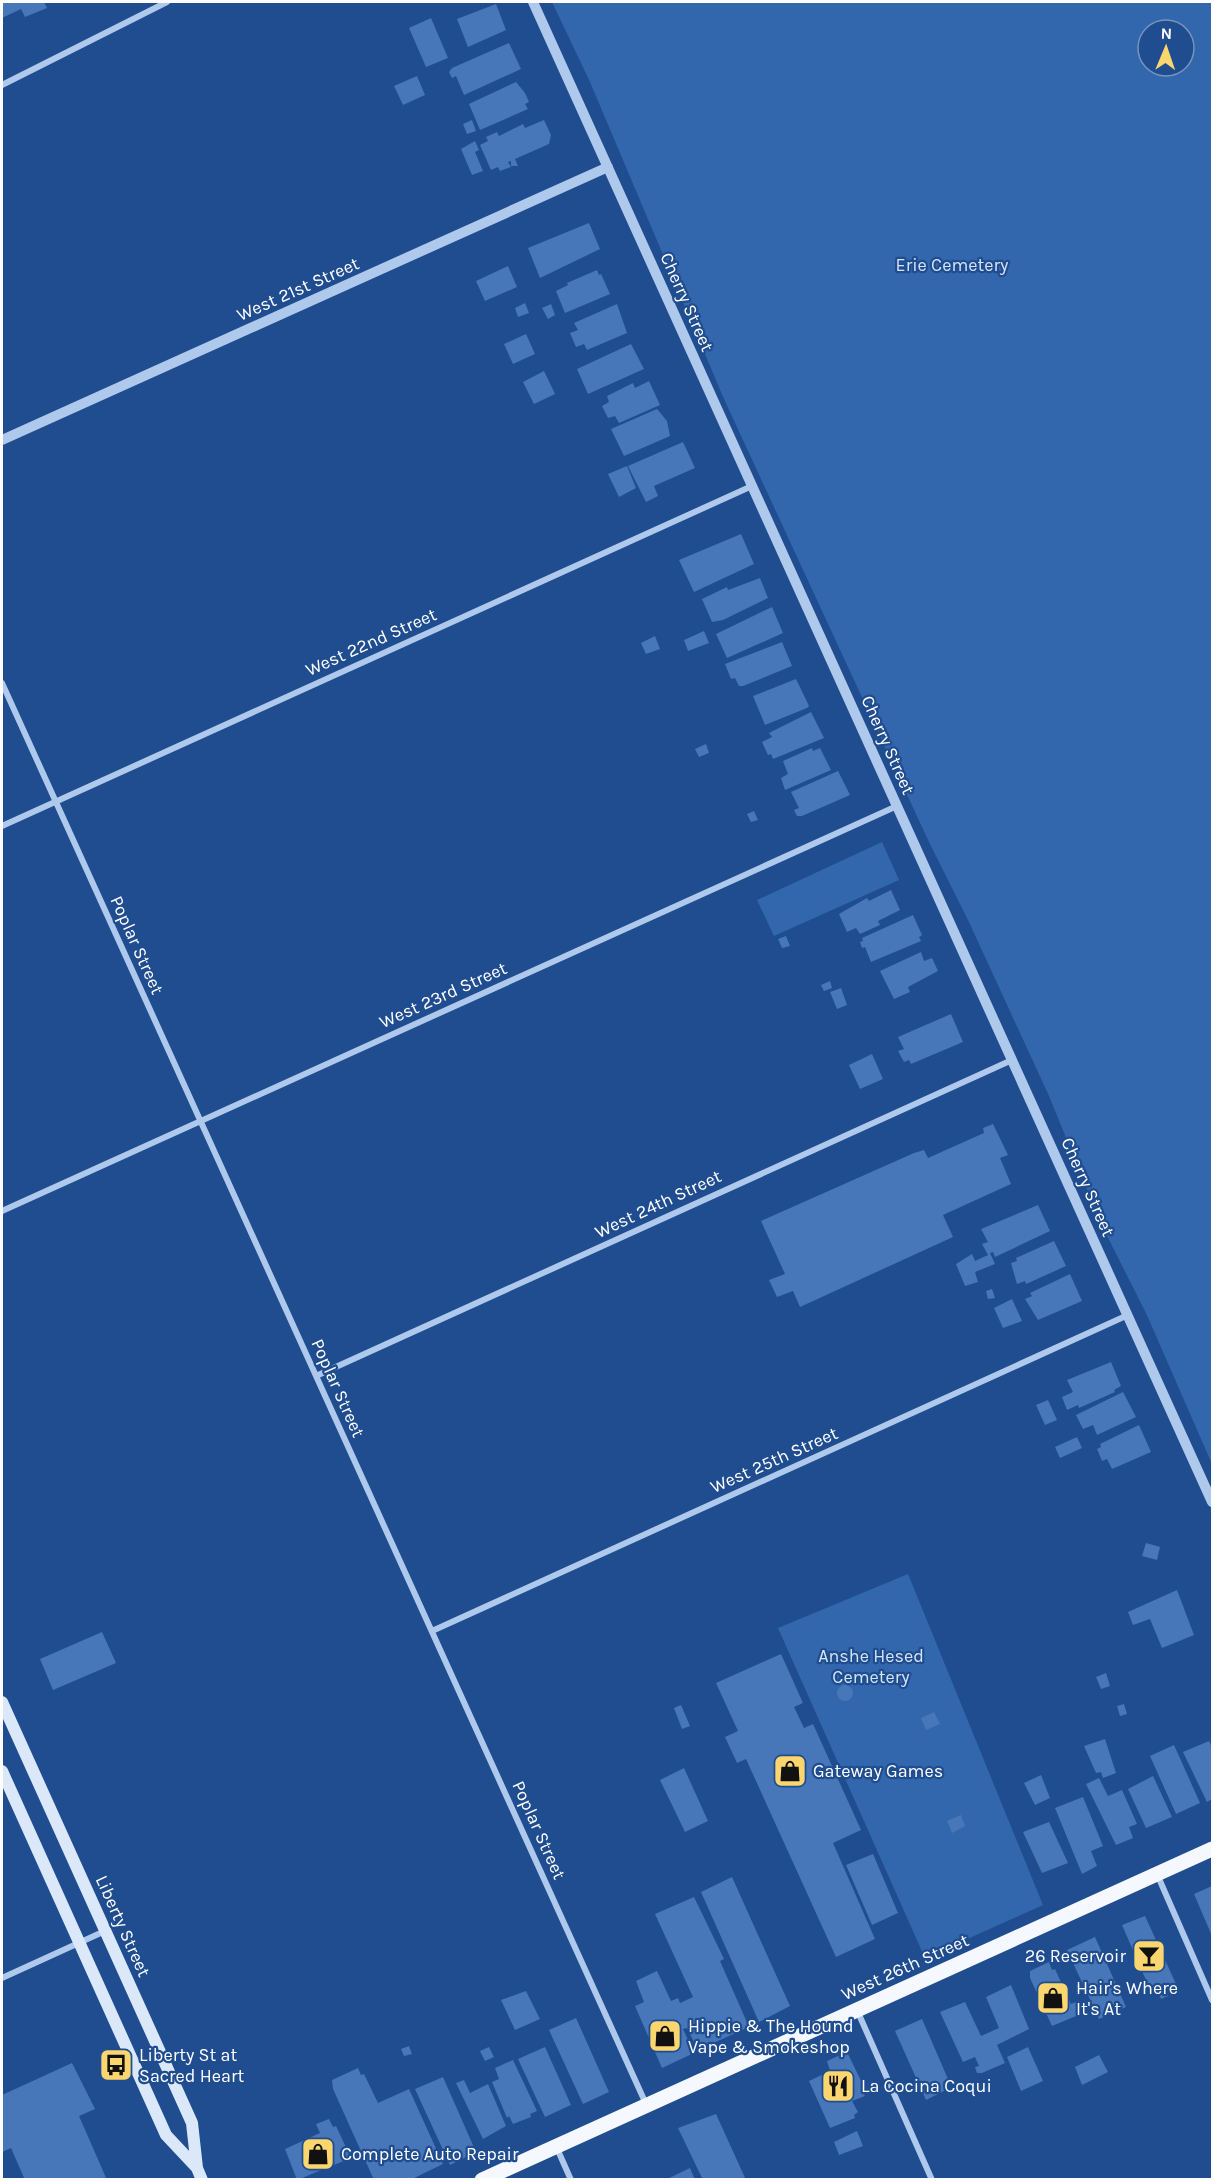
<svg xmlns="http://www.w3.org/2000/svg" width="1214" height="2181" font-family="Karla,sans-serif">
	<style>
		.green { fill: #3267ae; fill-rule: evenodd }
		.building { fill: #4777b8 }
		.lines { fill: none; stroke-linecap: round; stroke-linejoin: round }
		.minor { stroke: #afc9ed; stroke-width: 6 }
		.tertiary { stroke: #afc9ed; stroke-width: 10 }
		.secondary { stroke: #dbe8fa; stroke-width: 12 }
		.primary { stroke: #f5f9ff; stroke-width: 15 }
		.labels { text-anchor: middle; stroke-width: 4.5; stroke-linejoin: round; paint-order: stroke }
		.park-label { font-size: 18px; fill: #d4e4f9; stroke: #1f4d90 }
		.street-label { font-size: 18px; fill: #fff; stroke: #1f4d90 }
		.poi-label { font-size: 18px; fill: #fff; stroke: #1f4d90; text-anchor: start }
	</style>
	<rect width="100%" height="100%" fill="#1f4d90"/>
	<path class="green" d="M 552,2 L 1212,2 L 1212,1464 L 1146,1313 L 1103,1228 L 1049,1096 L 968,920 L 928,840 L 724,399 L 590,82 ZM 1148,30 L 1184,30 L 1184,66 L 1148,66 Z
		M 882,842 L 899,880 L 774,936 L 757,900 Z
		M 908,1574 L 1043,1905 L 925,1958 L 778,1628 Z"/>
	<path class="building" d="M 2,2 L 44,2 L 47,8 L 25,17 L 21,9 L 2,18 Z
		M 496,4 L 506,30 L 468,47 L 457,19 Z
		M 431,18 L 448,58 L 426,67 L 409,28 Z
		M 509,43 L 521,69 L 464,95 L 456,76 L 452,78 L 449,72 L 452,68 Z
		M 417,76 L 425,95 L 403,105 L 394,86 Z
		M 516,82 L 525,93 L 529,102 L 525,104 L 528,109 L 480,130 L 469,104 Z
		M 472,120 L 476,131 L 467,134 L 463,124 Z
		M 544,120 L 551,135 L 549,144 L 515,159 L 518,166 L 511,166 L 511,161 L 508,162 L 511,167 L 500,171 L 498,167 L 491,170 L 480,145 L 488,141 L 486,137 L 497,132 L 499,136 L 523,124 L 525,128 Z
		M 475,141 L 479,150 L 475,152 L 483,171 L 472,175 L 461,149 Z
		M 589,223 L 600,249 L 540,278 L 528,248 Z
		M 508,266 L 517,287 L 485,301 L 476,281 Z
		M 597,270 L 599,275 L 601,274 L 610,294 L 565,313 L 556,291 L 568,285 L 567,283 Z
		M 525,303 L 529,313 L 518,317 L 515,308 Z
		M 551,304 L 555,315 L 548,319 L 542,308 Z
		M 617,304 L 627,333 L 587,350 L 584,344 L 576,347 L 570,333 L 578,330 L 574,323 Z
		M 526,334 L 535,354 L 513,364 L 504,344 Z
		M 631,344 L 644,369 L 588,394 L 577,369 Z
		M 544,371 L 555,394 L 534,404 L 523,382 Z
		M 649,381 L 660,405 L 619,423 L 615,416 L 608,418 L 602,406 L 609,402 L 607,396 L 633,383 L 635,388 Z
		M 657,409 L 667,421 L 670,436 L 624,456 L 611,429 Z
		M 683,442 L 695,468 L 654,486 L 658,496 L 646,502 L 628,466 Z
		M 627,466 L 636,488 L 619,497 L 608,474 Z
		M 741,534 L 754,564 L 694,592 L 679,560 Z
		M 760,578 L 768,598 L 723,620 L 712,622 L 702,599 L 727,587 L 728,590 Z
		M 772,607 L 783,633 L 727,658 L 716,634 Z
		M 704,631 L 709,643 L 688,651 L 684,640 Z
		M 655,636 L 660,649 L 646,654 L 641,643 Z
		M 782,642 L 792,666 L 743,686 L 739,686 L 735,678 L 731,679 L 725,664 Z
		M 796,679 L 809,706 L 807,708 L 765,725 L 753,696 Z
		M 811,712 L 824,738 L 773,759 L 771,754 L 768,755 L 762,742 L 772,737 L 769,733 Z
		M 706,744 L 709,753 L 699,757 L 695,749 Z
		M 812,748 L 813,751 L 820,748 L 831,770 L 785,790 L 781,778 L 788,774 L 783,761 Z
		M 838,771 L 850,795 L 802,816 L 797,816 L 794,810 L 799,808 L 791,792 Z
		M 754,811 L 758,820 L 751,822 L 747,814 Z
		M 891,890 L 900,910 L 878,921 L 880,925 L 860,934 L 856,928 L 847,932 L 839,914 L 867,898 L 869,901 Z
		M 913,915 L 922,935 L 919,937 L 921,941 L 871,962 L 865,947 L 862,948 L 860,942 L 863,941 L 862,938 Z
		M 786,936 L 790,946 L 782,948 L 778,939 Z
		M 921,952 L 924,961 L 932,958 L 938,971 L 908,987 L 910,992 L 894,999 L 880,971 Z
		M 830,981 L 832,988 L 824,991 L 821,985 Z
		M 841,988 L 847,1005 L 837,1009 L 830,992 Z
		M 951,1014 L 963,1042 L 911,1064 L 909,1060 L 904,1062 L 898,1051 L 904,1049 L 898,1037 Z
		M 872,1054 L 883,1079 L 860,1089 L 849,1065 Z
		M 993,1124 L 1008,1155 L 1000,1158 L 1011,1184 L 943,1215 L 953,1237 L 800,1307 L 793,1291 L 777,1297 L 769,1280 L 785,1274 L 761,1221 L 914,1153 L 924,1150 L 928,1158 L 984,1133 L 983,1128 Z
		M 1038,1205 L 1050,1231 L 995,1257 L 993,1252 L 990,1253 L 995,1264 L 975,1272 L 978,1282 L 965,1286 L 956,1264 L 972,1254 L 975,1261 L 988,1255 L 982,1244 L 988,1242 L 981,1229 Z
		M 1054,1241 L 1066,1266 L 1026,1284 L 1025,1281 L 1017,1284 L 1011,1263 L 1017,1261 L 1016,1258 Z
		M 1070,1274 L 1082,1301 L 1038,1320 L 1025,1299 L 1032,1296 L 1030,1293 Z
		M 992,1289 L 995,1298 L 988,1299 L 986,1291 Z
		M 1012,1299 L 1022,1321 L 1003,1328 L 994,1308 Z
		M 1111,1362 L 1121,1386 L 1114,1390 L 1115,1392 L 1079,1408 L 1078,1405 L 1067,1410 L 1062,1397 L 1073,1392 L 1067,1380 Z
		M 1123,1392 L 1136,1417 L 1097,1435 L 1093,1425 L 1083,1429 L 1076,1415 Z
		M 1048,1400 L 1057,1420 L 1045,1425 L 1036,1405 Z
		M 1139,1425 L 1151,1452 L 1112,1469 L 1107,1459 L 1102,1461 L 1097,1449 L 1101,1447 L 1100,1444 Z
		M 1077,1437 L 1082,1448 L 1060,1458 L 1055,1447 Z
		M 1146,1543 L 1160,1547 L 1157,1560 L 1142,1556 Z
		M 1177,1590 L 1194,1635 L 1162,1648 L 1150,1619 L 1133,1625 L 1128,1612 Z
		M 102,1632 L 116,1663 L 53,1690 L 40,1659 Z
		M 781,1654 L 803,1703 L 794,1707 L 804,1728 L 813,1724 L 861,1830 L 833,1843 L 875,1939 L 836,1957 L 746,1759 L 737,1763 L 725,1737 L 738,1731 L 716,1683 Z
		M 1106,1673 L 1110,1686 L 1101,1689 L 1096,1677 Z
		M837 1693a8 8 0 1 1 16 0a8 8 0 1 1-16 0Z
		M 1124,1704 L 1127,1714 L 1120,1716 L 1117,1706 Z
		M 681,1705 L 690,1726 L 682,1729 L 674,1708 Z
		M 934,1712 L 940,1724 L 926,1730 L 921,1718 Z
		M 1105,1739 L 1116,1773 L 1103,1778 L 1101,1772 L 1096,1773 L 1084,1746 Z
		M 1209,1741 L 1212,1748 L 1212,1799 L 1207,1802 L 1183,1752 Z
		M 1174,1745 L 1200,1803 L 1176,1814 L 1150,1756 Z
		M 684,1768 L 708,1821 L 685,1832 L 660,1780 Z
		M 1041,1775 L 1050,1798 L 1035,1805 L 1024,1783 Z
		M 1153,1776 L 1172,1817 L 1146,1828 L 1128,1789 Z
		M 1099,1778 L 1108,1796 L 1122,1790 L 1137,1824 L 1129,1827 L 1133,1838 L 1116,1845 L 1086,1784 Z
		M 1083,1797 L 1103,1846 L 1091,1851 L 1097,1866 L 1082,1874 L 1055,1808 Z
		M 961,1815 L 965,1826 L 952,1833 L 947,1821 Z
		M 1049,1822 L 1068,1863 L 1042,1873 L 1023,1832 Z
		M 873,1854 L 898,1913 L 872,1925 L 846,1865 Z
		M 732,1877 L 790,2006 L 759,2022 L 701,1892 Z
		M 1212,1886 L 1212,1936 L 1194,1894 Z
		M 694,1897 L 724,1959 L 720,1961 L 749,2027 L 698,2050 L 687,2028 L 683,2029 L 694,2053 L 662,2068 L 635,2006 L 644,2002 L 636,1981 L 657,1971 L 671,2001 L 678,1998 L 680,2003 L 693,1997 L 655,1914 Z
		M 1145,1916 L 1176,1984 L 1165,1989 L 1168,1996 L 1161,1999 L 1158,1992 L 1152,1994 L 1122,1925 Z
		M 1095,1937 L 1126,2007 L 1099,2019 L 1067,1950 Z
		M 1049,1962 L 1052,1970 L 1055,1969 L 1071,2004 L 1076,2002 L 1081,2014 L 1052,2026 L 1030,1978 L 1030,1971 Z
		M 1011,1985 L 1029,2029 L 997,2045 L 1005,2063 L 982,2073 L 977,2073 L 975,2067 L 979,2066 L 975,2057 L 963,2062 L 940,2012 L 965,2002 L 981,2036 L 999,2028 L 986,1997 Z
		M 526,1991 L 540,2019 L 515,2030 L 501,2000 Z
		M 576,2018 L 609,2092 L 583,2104 L 549,2030 Z
		M 922,2019 L 948,2079 L 943,2082 L 946,2090 L 926,2100 L 895,2031 Z
		M 409,2046 L 412,2054 L 404,2056 L 401,2049 Z
		M 489,2047 L 494,2057 L 485,2061 L 480,2051 Z
		M 545,2047 L 571,2105 L 545,2117 L 518,2059 Z
		M 1028,2047 L 1043,2081 L 1021,2091 L 1007,2057 Z
		M 847,2052 L 865,2089 L 861,2090 L 865,2096 L 852,2101 L 858,2112 L 854,2115 L 855,2118 L 830,2128 L 809,2081 L 830,2071 L 827,2061 Z
		M 1099,2055 L 1108,2072 L 1082,2085 L 1075,2067 Z
		M 513,2060 L 537,2111 L 530,2114 L 531,2117 L 513,2124 L 509,2116 L 507,2118 L 492,2082 L 499,2079 L 495,2068 Z
		M 72,2063 L 95,2109 L 79,2116 L 107,2180 L 25,2180 L 11,2148 L 2,2152 L 2,2095 Z
		M 358,2068 L 361,2075 L 364,2074 L 378,2103 L 409,2089 L 443,2164 L 410,2180 L 374,2180 L 333,2089 L 332,2080 Z
		M 443,2077 L 476,2152 L 450,2165 L 415,2089 Z
		M 464,2080 L 470,2093 L 488,2084 L 506,2126 L 483,2139 L 456,2083 Z
		M 716,2114 L 746,2180 L 703,2180 L 678,2128 Z
		M 329,2119 L 333,2127 L 336,2126 L 351,2158 L 297,2180 L 285,2149 L 320,2133 L 316,2124 Z
		M 857,2131 L 863,2146 L 839,2155 L 834,2142 Z
		M 690,2168 L 695,2180 L 665,2180 Z"/>
	<g class="lines">
		<path class="minor" d="M 2,85 L 167,2
			M 2,683 L 646,2104
			M 2,826 L 752,486
			M 2,1211 L 897,806
			M 316,1376 L 1012,1060
			M 432,1631 L 1128,1315
			M 1157,1874 L 1212,2000
			M 2,1978 L 105,1931
			M 857,2010 L 932,2180
			M 556,2146 L 571,2180"/>
		<path class="tertiary" d="M 533,2 L 1212,1502
			M 2,440 L 608,167"/>
		<path class="secondary" d="M 2,1702 L 192,2123 L 197,2168
			M 2,1771 L 166,2135 L 197,2168 L 202,2180"/>
		<path class="primary" d="M 482,2180 L 1212,1849"/>
	</g>
	<defs>
		<g id="shop-square" transform="scale(1.725)"><rect x="-9" y="-9" width="18" height="18" rx="4" fill="#fbd66f" stroke="#1f4d90"/><path d="M-5-2.5h2.3a2.7 3.5 0 0 1 5.4 0H5L5.5 6h-11ZM-1.5-2.5h3a1.5 2.3 0 0 0-3 0Z" fill="#111"/></g>
		<g id="bar-square" transform="scale(1.725)"><rect x="-9" y="-9" width="18" height="18" rx="4" fill="#fbd66f" stroke="#1f4d90"/><path d="M-6-5H6L.8 .8V4.5H3.5V6h-7V4.5H-.8V.8Z" fill="#111"/></g>
		<g id="bus-square" transform="scale(1.725)"><rect x="-9" y="-9" width="18" height="18" rx="4" fill="#fbd66f" stroke="#1f4d90"/><path d="M-5-6H5V4H4V6H2V4H-2V6H-4V4H-5ZM-3.5-4V0h7V-4ZM-3.5 1.2v1.5H-2V1.2ZM2 1.2v1.5H3.5V1.2Z" fill="#111"/></g>
		<g id="restaurant-square" transform="scale(1.725)"><rect x="-9" y="-9" width="18" height="18" rx="4" fill="#fbd66f" stroke="#1f4d90"/><path d="M-5-6h1v4h1v-4h1v4h1v-4h1v5L-1.5 .5V6h-2V.5L-5-1ZM5-6V6H3V1.5H1.5Q1.5-4 5-6Z" fill="#111"/></g>
	</defs>
	<g fill-rule="evenodd">
		<use href="#shop-square" x="790" y="1771"/>
		<use href="#bar-square" x="1149" y="1956"/>
		<use href="#shop-square" x="1053" y="1998"/>
		<use href="#shop-square" x="665" y="2036"/>
		<use href="#bus-square" x="116" y="2065"/>
		<use href="#restaurant-square" x="838" y="2086"/>
		<use href="#shop-square" x="318" y="2154"/>
	</g>
	<g class="labels">
		<g class="park-label">
			<text x="952" y="271">Erie Cemetery</text>
			<text x="871" y="1662">Anshe Hesed<tspan x="871" dy="21">Cemetery</tspan></text>
		</g>
		<g class="street-label">
			<text transform="translate(298 289) rotate(-24)" y="6">West 21st Street</text>
			<text transform="translate(687 302) rotate(66)" y="6">Cherry Street</text>
			<text transform="translate(371 642) rotate(-24)" y="6">West 22nd Street</text>
			<text transform="translate(888 745) rotate(66)" y="6">Cherry Street</text>
			<text transform="translate(137 945) rotate(66)" y="6">Poplar Street</text>
			<text transform="translate(443 995) rotate(-24)" y="6">West 23rd Street</text>
			<text transform="translate(1088 1187) rotate(66)" y="6">Cherry Street</text>
			<text transform="translate(658 1204) rotate(-25)" y="6">West 24th Street</text>
			<text transform="translate(338 1388) rotate(66)" y="6">Poplar Street</text>
			<text transform="translate(774 1460) rotate(-24)" y="6">West 25th Street</text>
			<text transform="translate(539 1830) rotate(66)" y="6">Poplar Street</text>
			<text transform="translate(123 1926) rotate(66)" y="6">Liberty Street</text>
			<text transform="translate(905 1967) rotate(-24)" y="6">West 26th Street</text>
		</g>
		<g class="poi-label">
			<text x="813" y="1777">Gateway Games</text>
			<text x="1126" y="1962" text-anchor="end">26 Reservoir</text>
			<text x="1076" y="1994">Hair's Where<tspan x="1076" dy="21">It's At</tspan></text>
			<text x="688" y="2032">Hippie &amp; The Hound<tspan x="688" dy="21">Vape &amp; Smokeshop</tspan></text>
			<text x="139" y="2061">Liberty St at<tspan x="139" dy="21">Sacred Heart</tspan></text>
			<text x="861" y="2092">La Cocina Coqui</text>
			<text x="341" y="2160">Complete Auto Repair</text>
		</g>
	</g>
	<rect width="1214" height="2181" fill="none" stroke="#ffffff" stroke-width="6"/>
	<g transform="translate(1166 48) rotate(2)"><circle r="28" fill="#1f4d90" stroke="#7994bc" stroke-width="1.5"/>
	<path d="M0-4.5L10 22L0 15L-10 22Z" fill="#fbd66f"/>
	<text y="-9" font-size="16" font-weight="bold" text-anchor="middle" fill="#ffffff">N</text>
	</g>
</svg>
